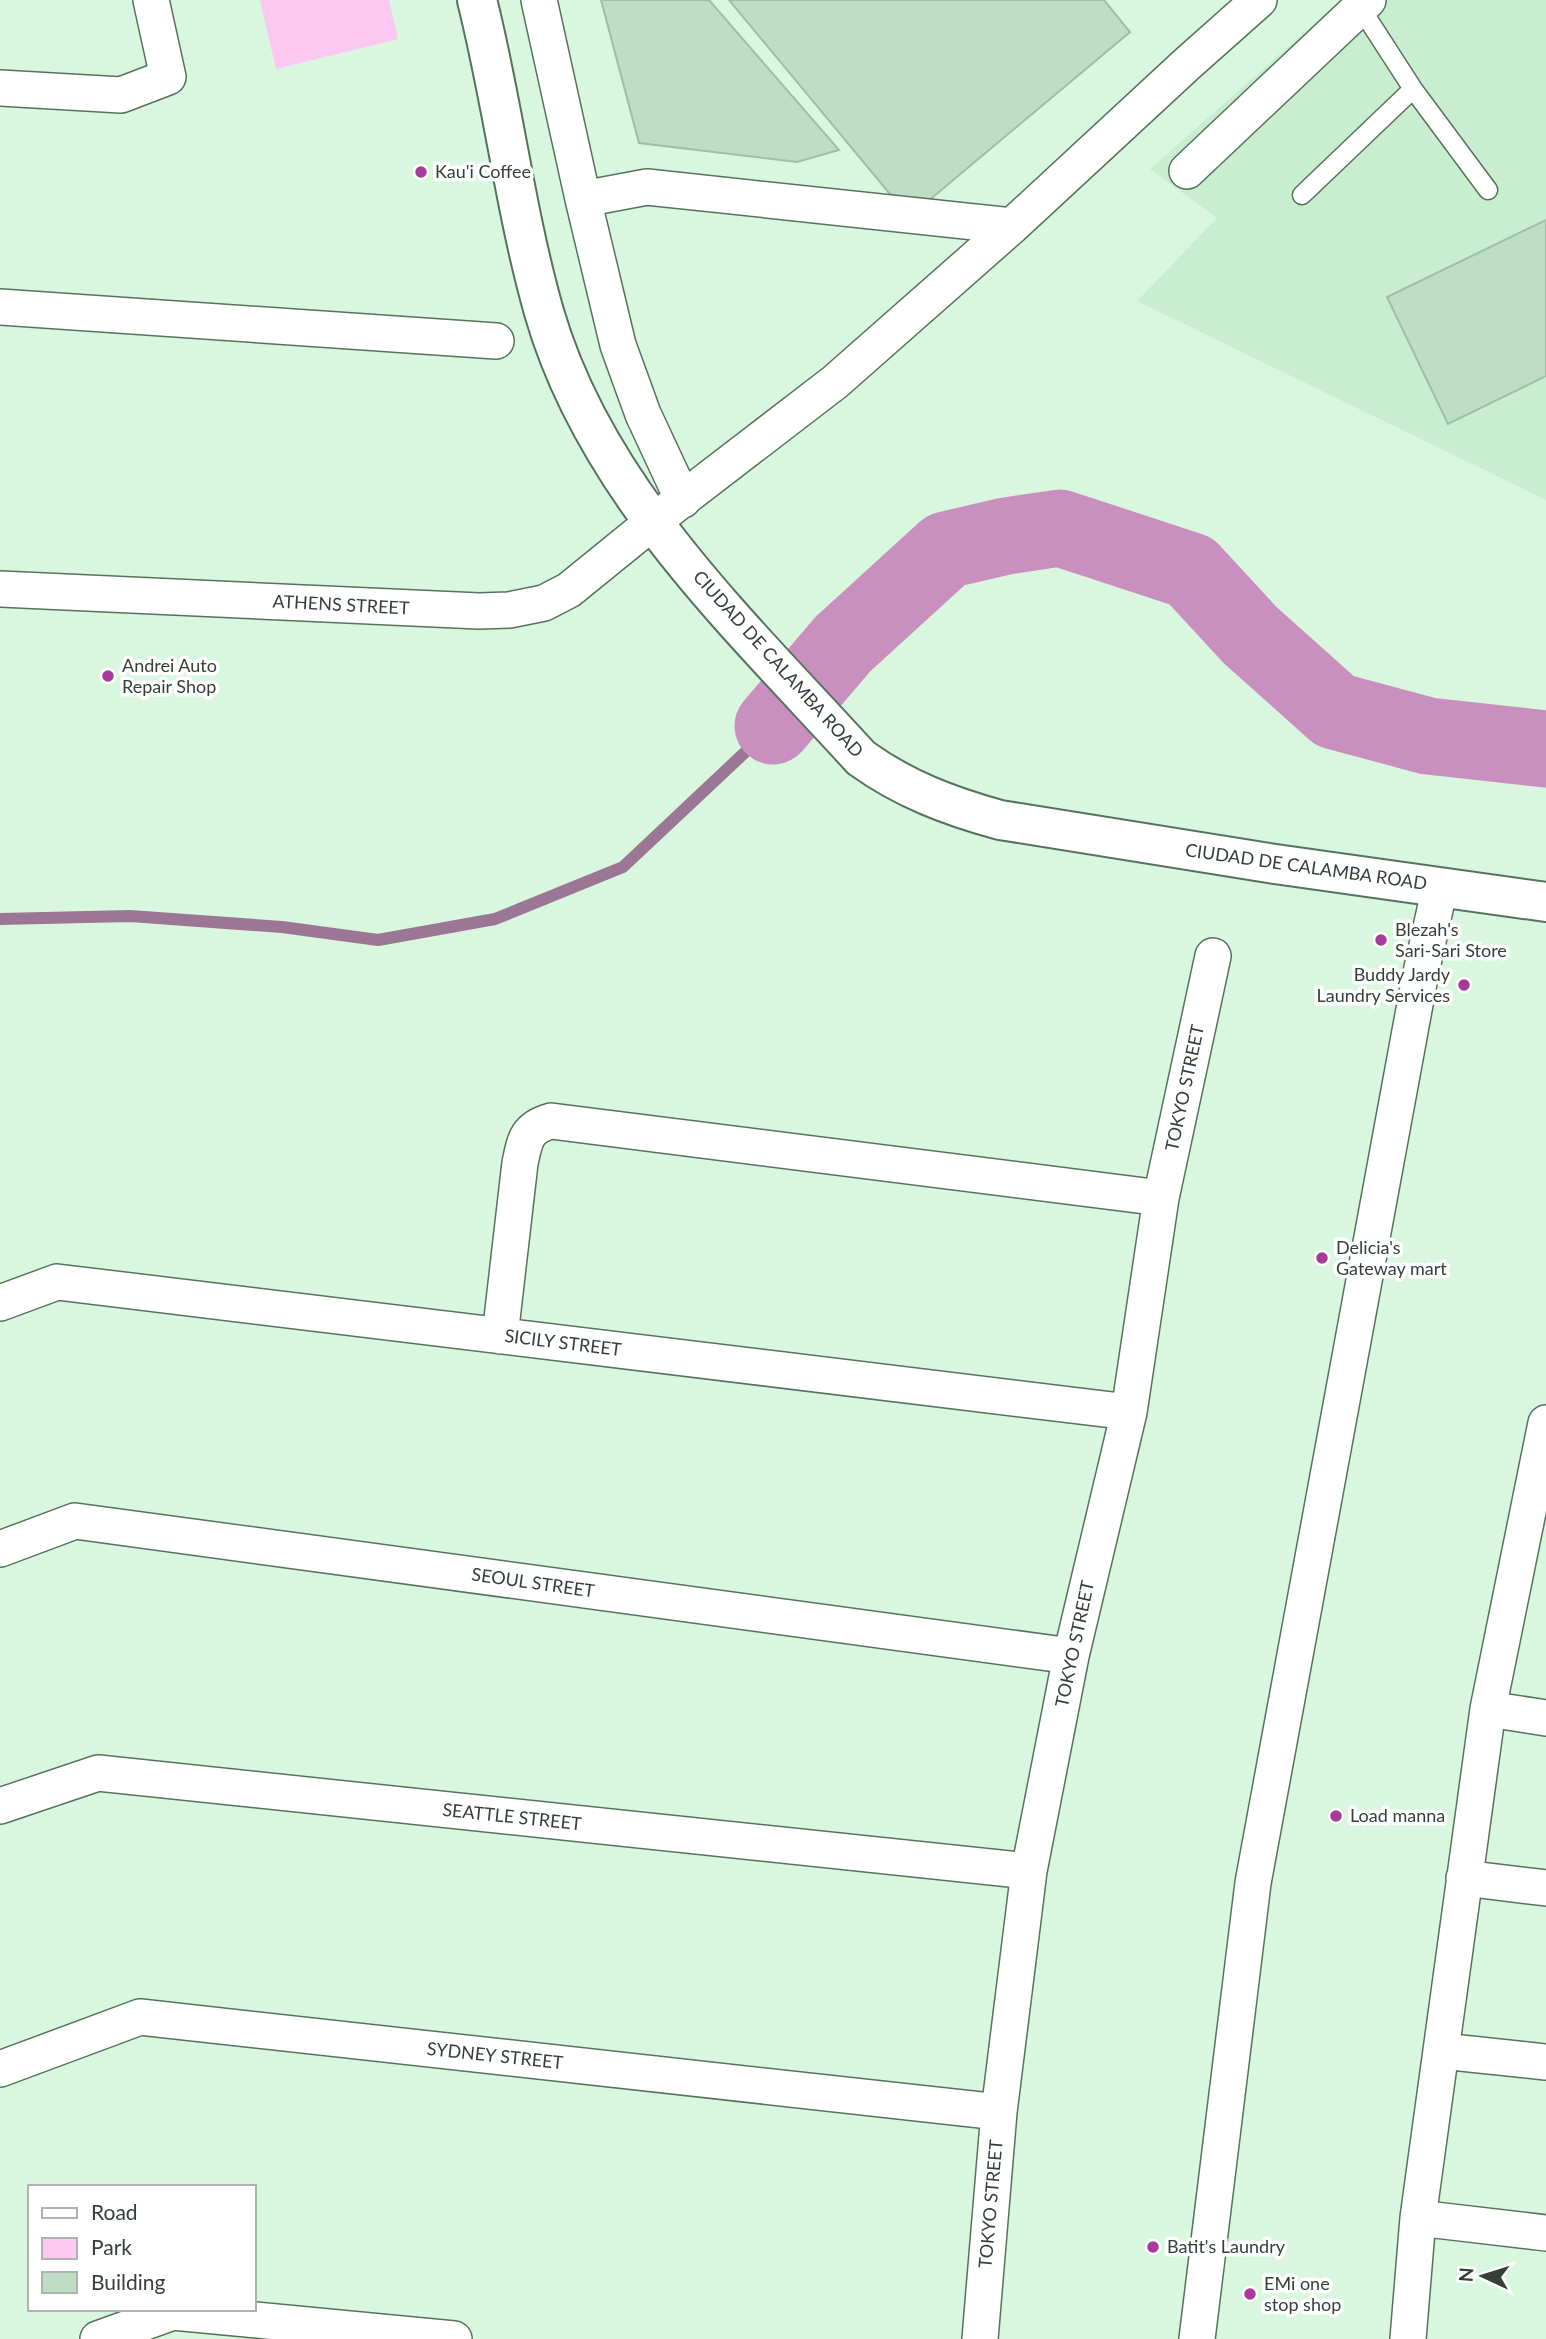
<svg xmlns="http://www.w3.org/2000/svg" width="1546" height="2339" font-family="Lato,sans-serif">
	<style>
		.built { fill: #c8eecf }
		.green { fill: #fcc7f1 }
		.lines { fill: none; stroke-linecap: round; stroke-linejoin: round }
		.stream { stroke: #9c7795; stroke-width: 12 }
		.river { stroke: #c98fbe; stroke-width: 77 }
		.building { fill: #beddc4; stroke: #a0bda5; stroke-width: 2 }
		.lane-casing { stroke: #57725c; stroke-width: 21 }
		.street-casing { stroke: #57725c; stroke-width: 38 }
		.secondary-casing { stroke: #57725c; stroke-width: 42 }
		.lane { stroke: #fff; stroke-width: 18 }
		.street { stroke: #fff; stroke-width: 35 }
		.secondary { stroke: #fff; stroke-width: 38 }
		.poi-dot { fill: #a83a99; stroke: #fff; stroke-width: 2.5 }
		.labels { text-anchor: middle; stroke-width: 7; stroke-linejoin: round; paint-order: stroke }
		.poi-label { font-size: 18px; fill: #344036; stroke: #fff; text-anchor: start }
		.street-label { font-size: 18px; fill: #344036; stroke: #fff }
	</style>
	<rect width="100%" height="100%" fill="#d9f7de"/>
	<path class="built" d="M 1341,0 L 1546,0 L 1546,500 L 1137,301 L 1217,218 L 1150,169 Z"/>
	<path class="green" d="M 260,0 L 389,0 L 398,39 L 276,69 Z"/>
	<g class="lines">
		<path class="stream" d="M 0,919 L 130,916 L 282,927 L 378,940 L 495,919 L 623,867 L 773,726"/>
		<path class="river" d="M 773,726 L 843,644 L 946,550 L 1006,536 L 1060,528 L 1191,571 L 1250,635 L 1335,711 L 1428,736 L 1546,749"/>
	</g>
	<path class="building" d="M 601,0 L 709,0 L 839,150 L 797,162 L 639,143 Z
		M 729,0 L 1104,0 L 1130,32 L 909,217 Z
		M 1546,220 L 1546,376 L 1448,424 L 1387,297 Z"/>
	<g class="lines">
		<g class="lane-casing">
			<path id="lane" d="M 1360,7 L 1413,89 L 1488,190
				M 1302,195 L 1413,89"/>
		</g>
		<g class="street-casing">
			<path id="street" d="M 539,0 L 583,199 L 647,187 L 1012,226
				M 0,88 L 121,95 L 168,77 L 151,0
				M 1187,171 L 1368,0
				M 583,199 L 618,345 L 643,414 L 683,500
				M 0,307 L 496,341
				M 0,589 L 479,611 L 509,610 L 544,603 L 569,590 L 654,521 L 835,382 L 1012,226 L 1187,64 L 1259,0
				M 0,1303 L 57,1282 L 1129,1412
				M 500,1336 L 520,1163 C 525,1140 526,1128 551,1121 L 1161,1198
				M 0,1549 L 75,1521 L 1071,1656
				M 1488,1709 L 1546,1718
				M 0,1806 L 98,1773 L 1029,1871
				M 1464,1878 L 1546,1888
				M 1442,2051 L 1546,2062
				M 0,2069 L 140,2017 L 999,2112
				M 1418,2218 L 1546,2233
				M 98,2339 L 173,2312 L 454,2339
				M 980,2339 L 999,2112 L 1029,1871 L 1071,1656 L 1129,1412 L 1161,1198 L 1213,956
				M 1197,2339 L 1253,1883 L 1420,977 L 1440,887
				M 1408,2339 L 1418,2218 L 1488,1709 L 1546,1423"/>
		</g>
		<g class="secondary-casing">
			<path id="secondary" d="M 477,0 C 503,103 515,210 544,312 C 595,490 740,625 861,758 C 904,789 949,806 1000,820 L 1275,864 L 1546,902"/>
		</g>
		<use href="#lane" class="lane"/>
		<use href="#street" class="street"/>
		<use href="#secondary" class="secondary"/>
	</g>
	<g class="poi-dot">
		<circle cx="421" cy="172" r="7"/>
		<circle cx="108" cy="676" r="7"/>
		<circle cx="1381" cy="940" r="7"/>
		<circle cx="1464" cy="985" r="7"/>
		<circle cx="1322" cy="1258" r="7"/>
		<circle cx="1336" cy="1816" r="7"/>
		<circle cx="1153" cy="2247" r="7"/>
		<circle cx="1250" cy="2294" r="7"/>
	</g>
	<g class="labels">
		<g class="poi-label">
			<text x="435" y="178">Kau'i Coffee</text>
			<text x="122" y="672">Andrei Auto<tspan x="122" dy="21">Repair Shop</tspan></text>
			<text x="1395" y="936">Blezah's<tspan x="1395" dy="21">Sari-Sari Store</tspan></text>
			<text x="1450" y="981" text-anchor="end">Buddy Jardy<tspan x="1450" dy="21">Laundry Services</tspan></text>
			<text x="1336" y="1254">Delicia's<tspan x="1336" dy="21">Gateway mart</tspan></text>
			<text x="1350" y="1822">Load manna</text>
			<text x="1167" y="2253">Batit's Laundry</text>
			<text x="1264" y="2290">EMi one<tspan x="1264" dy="21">stop shop</tspan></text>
		</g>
		<g class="street-label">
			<text transform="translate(341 605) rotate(3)" y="6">ATHENS STREET</text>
			<text transform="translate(778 664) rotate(48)" y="6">CIUDAD DE CALAMBA ROAD</text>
			<text transform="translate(1306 867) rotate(8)" y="6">CIUDAD DE CALAMBA ROAD</text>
			<text transform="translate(1185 1088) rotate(-78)" y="6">TOKYO STREET</text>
			<text transform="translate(563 1343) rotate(7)" y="6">SICILY STREET</text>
			<text transform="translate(533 1583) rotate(8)" y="6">SEOUL STREET</text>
			<text transform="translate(1075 1644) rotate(-78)" y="6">TOKYO STREET</text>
			<text transform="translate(512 1817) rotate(6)" y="6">SEATTLE STREET</text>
			<text transform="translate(495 2056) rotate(6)" y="6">SYDNEY STREET</text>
			<text transform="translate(991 2204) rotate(-85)" y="6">TOKYO STREET</text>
		</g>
	</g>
	<rect x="28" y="2185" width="228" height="126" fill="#ffffff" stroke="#aeb3af" stroke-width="2"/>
	<rect x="42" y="2208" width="35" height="10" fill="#ffffff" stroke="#aeb3af" stroke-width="2"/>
	<text x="91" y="2220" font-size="21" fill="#344036">Road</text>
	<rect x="42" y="2238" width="35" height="21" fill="#fcc7f1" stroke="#aeb3af" stroke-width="2"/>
	<text x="91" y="2255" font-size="21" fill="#344036">Park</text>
	<rect x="42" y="2272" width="35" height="21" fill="#beddc4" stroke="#aeb3af" stroke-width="2"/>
	<text x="91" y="2290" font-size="21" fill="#344036">Building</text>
	<g transform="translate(1483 2276) rotate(274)" stroke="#ffffff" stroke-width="5" paint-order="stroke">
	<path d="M0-5L12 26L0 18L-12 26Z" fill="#344036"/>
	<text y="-10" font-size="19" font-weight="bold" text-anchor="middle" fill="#344036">N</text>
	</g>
</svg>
